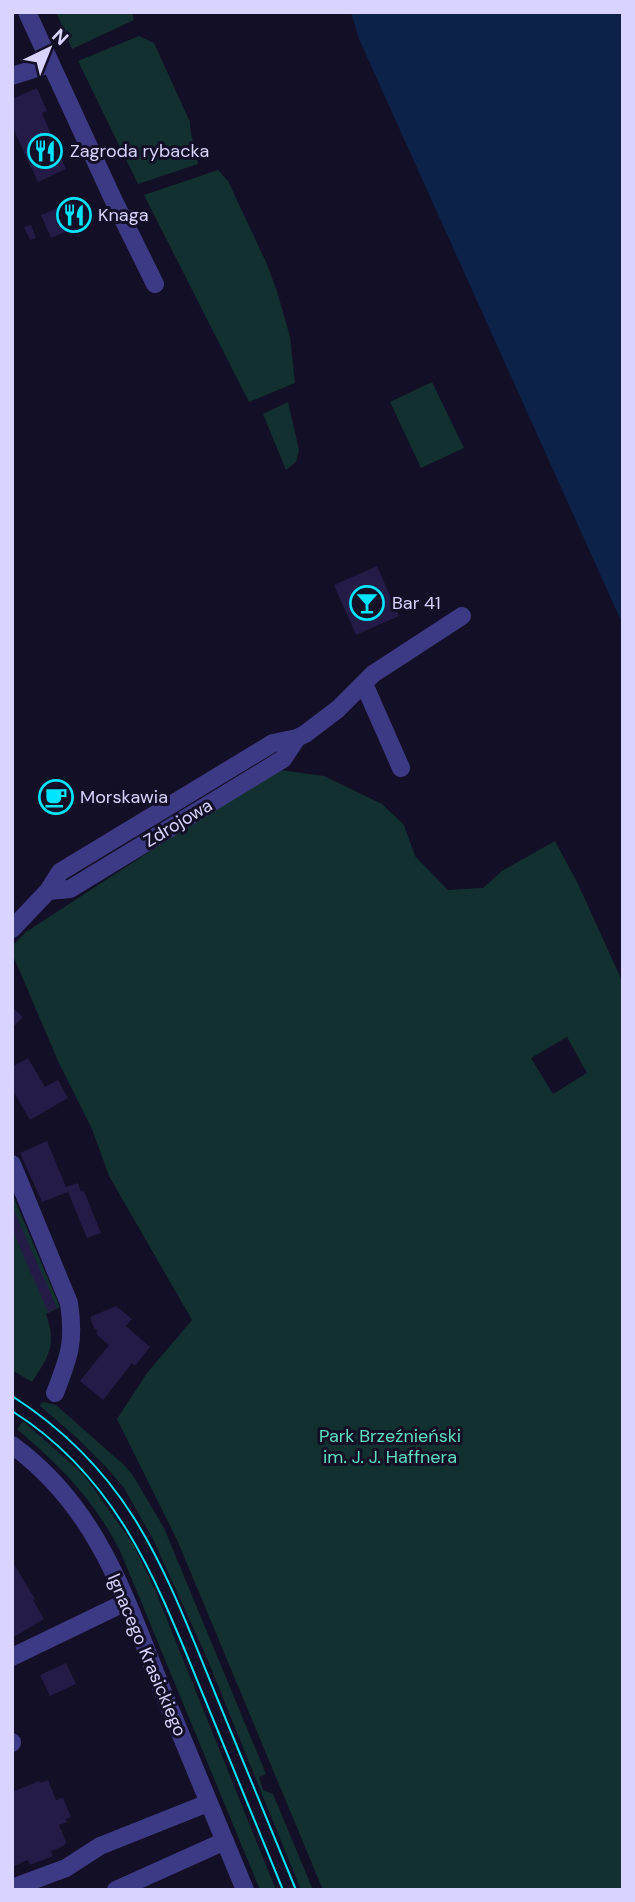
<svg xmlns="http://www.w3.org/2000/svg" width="635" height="1902" font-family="'DM Sans',sans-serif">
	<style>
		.green { fill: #12302f; fill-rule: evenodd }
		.water { fill: #0c2248 }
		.building { fill: #241b47 }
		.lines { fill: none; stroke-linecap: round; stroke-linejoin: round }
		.minor { stroke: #3d3a85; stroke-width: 18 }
		.tram { stroke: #00e5ff; stroke-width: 2 }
		.labels { text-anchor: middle; stroke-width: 6; stroke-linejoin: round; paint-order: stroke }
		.poi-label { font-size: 18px; fill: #d9d4ff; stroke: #130f26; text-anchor: start }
		.street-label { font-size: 18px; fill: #d9d4ff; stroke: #130f26 }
		.park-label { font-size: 18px; fill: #5fe0c0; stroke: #130f26 }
	</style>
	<rect width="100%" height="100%" fill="#130f26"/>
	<path class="green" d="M 56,12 L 132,12 L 134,20 L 72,49 Z
		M 139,36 L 154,43 L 190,122 C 190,136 196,150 198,164 L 138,184 L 78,61 Z
		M 218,170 L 228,181 L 266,262 L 277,291 L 290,337 L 295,383 L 249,402 L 144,195 Z
		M 432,382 L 464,448 L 421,468 L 390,402 Z
		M 288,402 L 299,450 L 296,462 L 286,470 L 263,414 Z
		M 280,770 L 324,776 L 382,804 L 404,825 L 415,856 L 448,890 L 483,888 L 502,871 L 555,841 L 578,884 L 623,983 L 623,1890 L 323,1890 L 178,1542 L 117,1419 L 147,1373 L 192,1320 L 109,1176 L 92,1129 L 58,1061 L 12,953 L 12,946 L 26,932 L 201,818 ZM 567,1037 L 587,1073 L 553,1094 L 531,1058 Z
		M 12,1193 L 60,1307 L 46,1314 C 57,1346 49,1355 32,1382 L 12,1370 Z
		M 44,1402 L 56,1405 L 124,1465 L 132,1474 L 164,1528 L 266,1774 L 259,1777 L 263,1790 L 273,1794 L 313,1890 L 301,1890 L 206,1656 L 153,1539 L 124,1488 L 107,1468 L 77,1438 L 39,1405 Z
		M 23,1421 L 84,1475 L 133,1544 L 155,1590 L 276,1890 L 260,1890 L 121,1553 C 94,1499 62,1468 17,1429 Z"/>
	<path class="water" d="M 351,12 L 623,12 L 623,625 L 359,39 Z"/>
	<path class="building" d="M 37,88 L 47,111 L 42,113 L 66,169 L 38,182 L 12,126 L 12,99 Z
		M 79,199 L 89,222 L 51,238 L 41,215 Z
		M 31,225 L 36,238 L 30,240 L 24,227 Z
		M 377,566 L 399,616 L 356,635 L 334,585 Z
		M 12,1007 L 23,1017 L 12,1028 Z
		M 28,1058 L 45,1087 L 58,1080 L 68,1098 L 30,1120 L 12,1089 L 12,1067 Z
		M 47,1141 L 66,1187 L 78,1183 L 81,1192 L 84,1191 L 101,1233 L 87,1238 L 68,1192 L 42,1202 L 20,1153 Z
		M 12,1206 L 57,1308 L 48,1312 L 12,1229 Z
		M 116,1306 L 132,1319 L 126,1326 L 150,1347 L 135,1366 L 132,1363 L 103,1400 L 80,1381 L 109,1345 L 98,1336 L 96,1333 L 98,1331 L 94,1328 L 90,1317 Z
		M 12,1561 L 35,1599 L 33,1600 L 44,1619 L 12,1638 Z
		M 66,1663 L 76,1684 L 50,1696 L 40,1675 Z
		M 48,1780 L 56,1800 L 63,1798 L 71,1817 L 66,1819 L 67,1822 L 59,1825 L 66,1842 L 64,1846 L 51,1851 L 53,1856 L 30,1865 L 28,1860 L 12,1867 L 12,1792 L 39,1781 L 40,1783 Z"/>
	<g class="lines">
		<path class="minor" d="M 27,12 L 113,199 L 155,284
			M 12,76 L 50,64
			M 364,684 L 401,768
			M 48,891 L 70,889 L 283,759 L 297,738
			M 12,929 L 48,891 L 60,872 L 273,743 L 297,738 L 305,734 L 338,709 L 373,674 L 462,616
			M 12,1164 L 69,1303 C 75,1342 69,1357 55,1393
			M 12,1445 C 100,1509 126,1601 165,1697 C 192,1761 218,1825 245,1890
			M 12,1657 L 126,1602
			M 12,1742 L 12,1743
			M 12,1888 L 66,1868 L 100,1846 L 208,1803
			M 116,1890 L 225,1841"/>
		<path class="tram" d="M 12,1396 C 131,1472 164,1568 215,1693 C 242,1758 269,1824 296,1890
			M 12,1411 C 120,1479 158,1585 204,1697 C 230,1761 257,1826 283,1890"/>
	</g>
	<defs>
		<g id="restaurant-ring" transform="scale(1.75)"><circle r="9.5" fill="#130f26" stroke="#00e5ff" stroke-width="1.5"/><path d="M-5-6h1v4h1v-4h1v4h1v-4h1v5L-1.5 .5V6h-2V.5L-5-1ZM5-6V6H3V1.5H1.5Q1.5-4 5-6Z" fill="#00e5ff"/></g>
		<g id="bar-ring" transform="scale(1.75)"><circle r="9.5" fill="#130f26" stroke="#00e5ff" stroke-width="1.5"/><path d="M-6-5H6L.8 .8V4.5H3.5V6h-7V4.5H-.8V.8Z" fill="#00e5ff"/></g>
		<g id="cafe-ring" transform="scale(1.75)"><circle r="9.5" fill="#130f26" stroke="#00e5ff" stroke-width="1.5"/><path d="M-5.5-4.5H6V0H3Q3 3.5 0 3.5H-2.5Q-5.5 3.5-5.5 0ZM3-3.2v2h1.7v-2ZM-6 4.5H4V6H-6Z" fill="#00e5ff"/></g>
	</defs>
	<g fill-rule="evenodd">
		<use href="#restaurant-ring" x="45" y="151"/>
		<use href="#restaurant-ring" x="74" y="215"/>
		<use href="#bar-ring" x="367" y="603"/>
		<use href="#cafe-ring" x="56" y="797"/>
	</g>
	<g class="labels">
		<g class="poi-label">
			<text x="70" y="157">Zagroda rybacka</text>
			<text x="98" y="221">Knaga</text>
			<text x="392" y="609">Bar 41</text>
			<text x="80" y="803">Morskawia</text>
		</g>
		<g class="street-label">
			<text transform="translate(178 823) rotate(-31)" y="6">Zdrojowa</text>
			<text transform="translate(147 1655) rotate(67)" y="6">Ignacego Krasickiego</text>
		</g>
		<g class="park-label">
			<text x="390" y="1442">Park Brzeźnieński<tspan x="390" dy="21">im. J. J. Haffnera</tspan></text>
		</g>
	</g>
	<rect width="635" height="1902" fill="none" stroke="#d9d4ff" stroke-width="28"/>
	<g transform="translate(49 49) rotate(43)" stroke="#130f26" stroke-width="5" paint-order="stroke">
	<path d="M0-5L12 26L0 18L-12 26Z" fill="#d9d4ff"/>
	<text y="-10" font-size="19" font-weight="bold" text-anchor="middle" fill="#d9d4ff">N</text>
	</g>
</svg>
